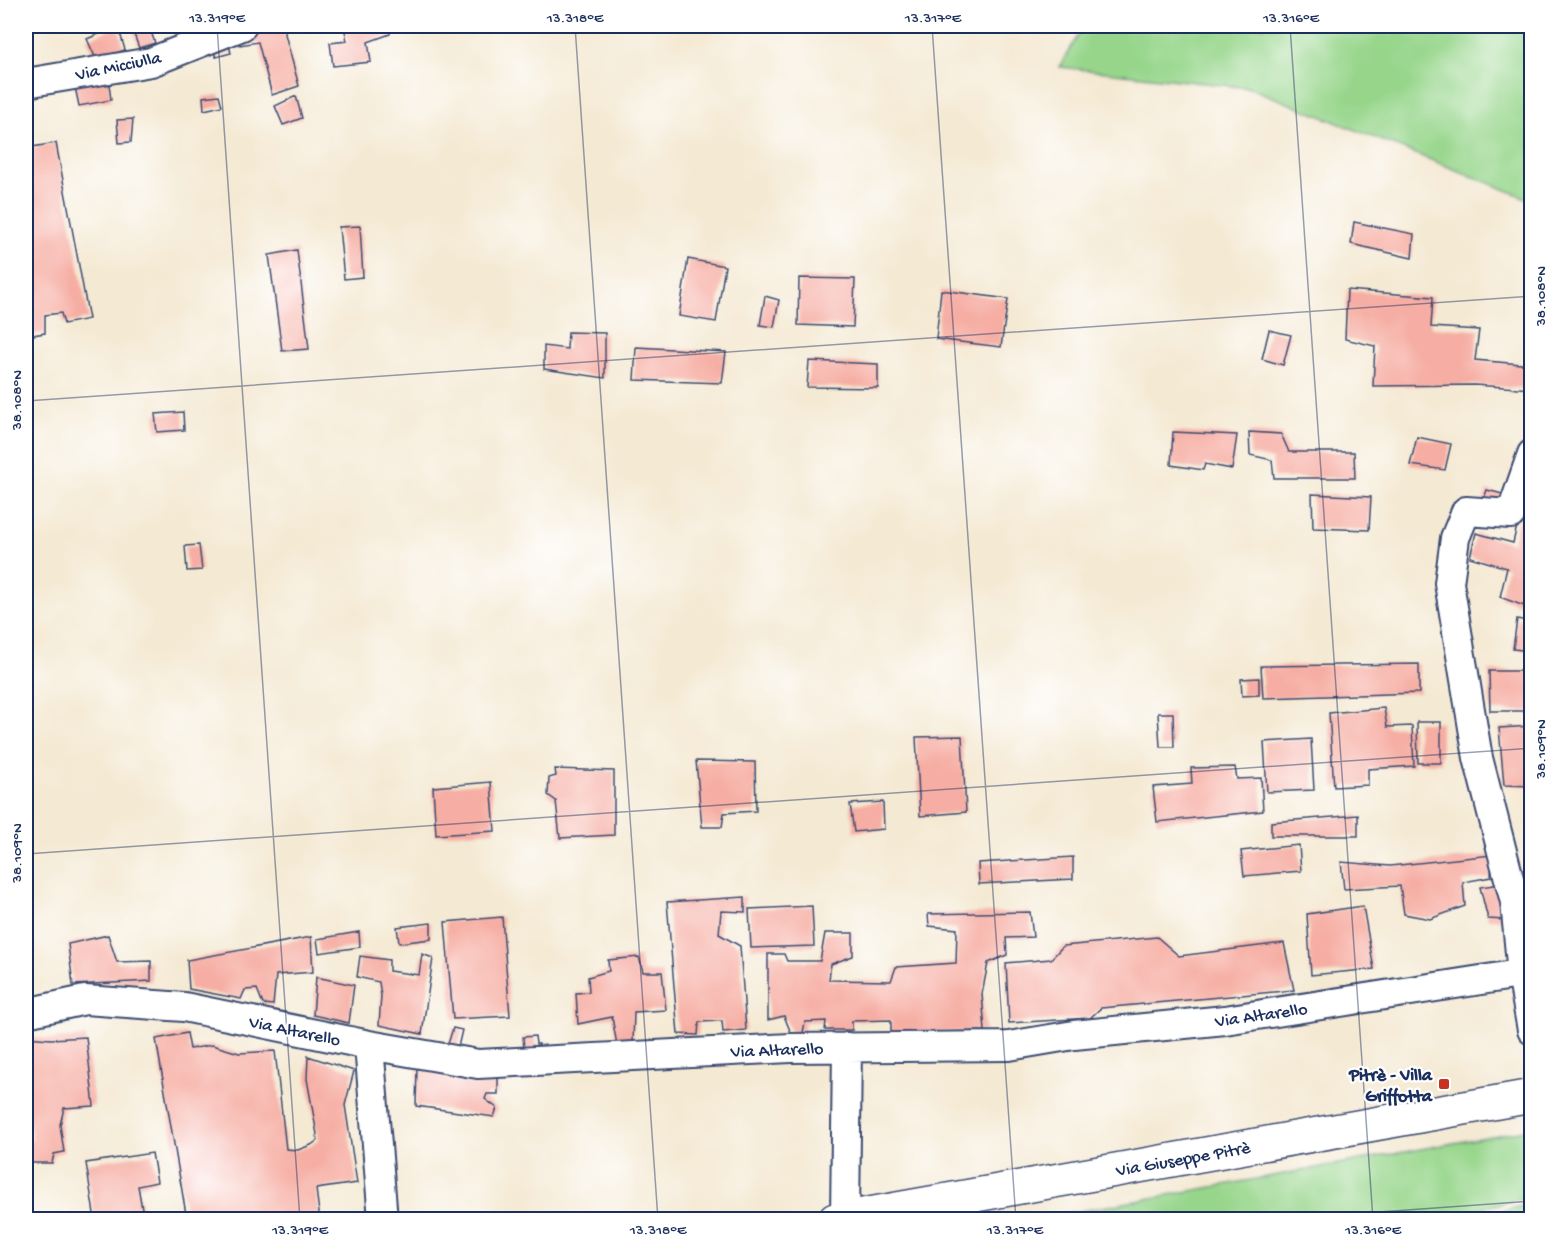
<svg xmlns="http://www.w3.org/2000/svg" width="1557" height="1245" font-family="'Gochi Hand',sans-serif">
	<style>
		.green { fill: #96d58a; stroke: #588274; stroke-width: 1.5 }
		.building { fill: #f6ada3 }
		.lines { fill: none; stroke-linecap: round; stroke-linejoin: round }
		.street-casing { stroke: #3c4b70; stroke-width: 32 }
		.secondary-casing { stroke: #3c4b70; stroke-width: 36 }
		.street { stroke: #fff; stroke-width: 28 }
		.secondary { stroke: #fff; stroke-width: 33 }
		.ticks { fill: none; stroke: #1b2f5e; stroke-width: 1.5; stroke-opacity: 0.45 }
		.poi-dot { fill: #c8321e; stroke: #fff; stroke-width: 2 }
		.labels { text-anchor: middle; stroke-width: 4.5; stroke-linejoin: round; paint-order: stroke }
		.street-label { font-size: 18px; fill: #1b2f5e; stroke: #fff }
		.poi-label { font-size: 18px; font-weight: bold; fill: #1b2f5e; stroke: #fff; text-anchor: end }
		.neatline { fill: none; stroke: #1b2f5e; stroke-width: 2 }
		.ticks-label { font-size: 15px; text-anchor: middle; fill: #1b2f5e }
	</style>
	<rect width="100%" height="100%" fill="#fff"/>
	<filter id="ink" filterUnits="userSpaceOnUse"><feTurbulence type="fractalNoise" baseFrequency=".0167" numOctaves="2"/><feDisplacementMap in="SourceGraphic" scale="12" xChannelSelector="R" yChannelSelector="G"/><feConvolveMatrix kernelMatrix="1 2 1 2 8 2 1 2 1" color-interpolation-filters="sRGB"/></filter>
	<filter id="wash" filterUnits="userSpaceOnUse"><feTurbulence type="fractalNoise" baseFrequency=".008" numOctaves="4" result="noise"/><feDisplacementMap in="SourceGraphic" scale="24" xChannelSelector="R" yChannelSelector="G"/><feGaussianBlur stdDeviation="1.35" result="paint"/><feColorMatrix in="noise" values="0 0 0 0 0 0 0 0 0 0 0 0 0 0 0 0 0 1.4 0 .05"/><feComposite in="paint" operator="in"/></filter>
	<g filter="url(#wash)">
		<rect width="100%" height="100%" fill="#f4e9d3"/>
		<path class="green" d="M 1084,26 L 1531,26 L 1531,200 L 1250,88 L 1059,67 Z
			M 1531,1129 L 1531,1197 L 1427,1220 L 1036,1219 Z
			M 1531,1204 L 1531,1219 L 1466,1219 Z"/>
		<g id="blocks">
			<path class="building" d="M 118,26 L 125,50 L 96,59 L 87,39 Z
				M 131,26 L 149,26 L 155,43 L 139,48 Z
				M 257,26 L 286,26 L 285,34 L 299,86 L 272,95 L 258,42 L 240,45 L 235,32 Z
				M 344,26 L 389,26 L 390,34 L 368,42 L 371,62 L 333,66 L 330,43 L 347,41 Z
				M 228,41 L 231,53 L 216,57 L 212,47 Z
				M 108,76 L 111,100 L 79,106 L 74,82 Z
				M 219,95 L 222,106 L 204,110 L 203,97 Z
				M 296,96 L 302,118 L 283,125 L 275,106 Z
				M 133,119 L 131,142 L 119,143 L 117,120 Z
				M 56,143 L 89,319 L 64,324 L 61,313 L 45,315 L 45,333 L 26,336 L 26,148 Z
				M 1354,222 L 1414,234 L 1412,258 L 1351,244 Z
				M 360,226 L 363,277 L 344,279 L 339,227 Z
				M 297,250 L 309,349 L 282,351 L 269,255 Z
				M 688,259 L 725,266 L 716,322 L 679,316 Z
				M 799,278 L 855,279 L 853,327 L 798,325 Z
				M 941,290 L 1008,299 L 1001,347 L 936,339 Z
				M 1347,290 L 1433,297 L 1431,327 L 1479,330 L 1475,360 L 1532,365 L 1532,389 L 1474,385 L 1373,386 L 1375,346 L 1345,339 Z
				M 765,296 L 779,300 L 774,327 L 760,325 Z
				M 1269,330 L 1291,335 L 1283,365 L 1262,359 Z
				M 568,332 L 605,333 L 605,378 L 544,369 L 544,346 L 567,349 Z
				M 636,347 L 726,352 L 722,383 L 634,380 Z
				M 809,361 L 878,364 L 878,388 L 807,387 Z
				M 183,412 L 184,430 L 157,432 L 155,414 Z
				M 1173,432 L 1237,435 L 1232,469 L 1205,464 L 1203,470 L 1171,465 Z
				M 1249,432 L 1281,434 L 1289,452 L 1354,452 L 1355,478 L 1274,478 L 1272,460 L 1250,455 Z
				M 1417,437 L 1451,444 L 1445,470 L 1410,465 Z
				M 1487,490 L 1510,496 L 1506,508 L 1483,501 Z
				M 1312,494 L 1371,497 L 1369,530 L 1313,528 Z
				M 1519,517 L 1532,521 L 1532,609 L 1500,597 L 1507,568 L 1470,557 L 1476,533 L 1513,543 Z
				M 199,545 L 202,570 L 187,571 L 185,546 Z
				M 1517,619 L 1532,622 L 1532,651 L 1513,649 Z
				M 1419,664 L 1419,693 L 1263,698 L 1261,666 Z
				M 1489,671 L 1532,671 L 1532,711 L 1490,711 Z
				M 1259,678 L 1259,695 L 1242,696 L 1241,679 Z
				M 1384,708 L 1387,727 L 1412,726 L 1414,766 L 1368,769 L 1368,785 L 1334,787 L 1329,713 Z
				M 1158,713 L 1173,713 L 1174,747 L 1160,747 Z
				M 1417,722 L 1441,722 L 1441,763 L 1418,763 Z
				M 1532,726 L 1532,786 L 1504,785 L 1499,728 Z
				M 962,736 L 966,812 L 920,816 L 916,737 Z
				M 1311,739 L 1314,790 L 1267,792 L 1264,742 Z
				M 696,761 L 755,762 L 756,811 L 724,813 L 722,827 L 702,827 Z
				M 1235,767 L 1237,779 L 1261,778 L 1263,811 L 1157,822 L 1153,787 L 1192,784 L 1191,768 Z
				M 555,769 L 614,771 L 614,835 L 560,838 L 556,801 L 548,795 L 549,778 L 556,776 Z
				M 491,782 L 495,831 L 436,835 L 433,787 Z
				M 883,802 L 884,829 L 854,832 L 850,804 Z
				M 1358,815 L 1358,836 L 1271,836 L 1271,822 Z
				M 1299,845 L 1301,871 L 1244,876 L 1241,851 Z
				M 1492,855 L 1491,877 L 1463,882 L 1465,906 L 1430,919 L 1404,914 L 1400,886 L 1344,889 L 1341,862 L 1390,866 Z
				M 1073,857 L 1073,879 L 979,884 L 978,863 Z
				M 1500,884 L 1504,920 L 1488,919 L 1480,887 Z
				M 745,897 L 745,912 L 721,911 L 719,934 L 740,946 L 746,1030 L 723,1032 L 722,1021 L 699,1022 L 698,1035 L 678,1034 L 667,902 Z
				M 812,906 L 814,946 L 751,948 L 749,909 Z
				M 1363,906 L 1374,969 L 1311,975 L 1307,914 Z
				M 1030,912 L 1033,937 L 1006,938 L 1007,955 L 988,963 L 982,994 L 985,1031 L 891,1033 L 891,1020 L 852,1021 L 852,1030 L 825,1030 L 826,1021 L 805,1022 L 803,1033 L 791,1033 L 784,1016 L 768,1020 L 768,954 L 784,954 L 787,961 L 820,961 L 825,933 L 853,933 L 853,956 L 831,964 L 829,980 L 891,981 L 896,967 L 956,963 L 957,929 L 929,926 L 928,914 Z
				M 502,917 L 510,1016 L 453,1019 L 445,922 Z
				M 431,923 L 431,939 L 399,943 L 397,927 Z
				M 359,932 L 360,947 L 319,953 L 317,939 Z
				M 108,935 L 117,962 L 151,961 L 151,981 L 73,985 L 68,944 Z
				M 311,937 L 313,972 L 276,975 L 273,1005 L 263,1004 L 257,989 L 245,990 L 241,999 L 189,989 L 187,960 Z
				M 1157,937 L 1179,956 L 1284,943 L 1294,990 L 1101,1008 L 1090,1018 L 1009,1023 L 1006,963 L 1051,959 L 1063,946 Z
				M 422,954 L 433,958 L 422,1034 L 379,1025 L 381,996 L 379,982 L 357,977 L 360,956 L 389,960 L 389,971 L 419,975 Z
				M 639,957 L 643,972 L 662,972 L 666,1010 L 634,1012 L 633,1043 L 617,1045 L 612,1017 L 578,1024 L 576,993 L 589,992 L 588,977 L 609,971 L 608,960 Z
				M 316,977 L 354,985 L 349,1023 L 313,1015 Z
				M 453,1028 L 462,1030 L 458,1047 L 448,1044 Z
				M 187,1033 L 190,1049 L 212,1045 L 239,1053 L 275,1051 L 286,1149 L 298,1150 L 311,1145 L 318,1140 L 307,1079 L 308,1056 L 354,1071 L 345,1105 L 357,1183 L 316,1189 L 320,1220 L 187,1220 L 156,1039 Z
				M 535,1036 L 536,1044 L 539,1044 L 539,1048 L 524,1049 L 523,1037 Z
				M 26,1037 L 51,1039 L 86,1037 L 94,1106 L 64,1108 L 60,1125 L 64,1152 L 54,1154 L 52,1163 L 26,1163 L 26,1141 L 32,1140 L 27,1112 L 26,1112 Z
				M 417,1067 L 498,1071 L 498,1094 L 487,1094 L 485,1099 L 497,1108 L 494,1117 L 416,1106 Z
				M 152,1153 L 157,1182 L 138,1186 L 144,1220 L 95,1220 L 86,1163 Z"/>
		</g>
	</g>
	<g filter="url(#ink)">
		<use href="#blocks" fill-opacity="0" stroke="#3c4b70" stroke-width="1.5"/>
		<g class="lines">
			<g class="street-casing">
				<path id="street" d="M 26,83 L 151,62 L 242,26
					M 1532,454 L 1511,514 L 1466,511 L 1455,538 L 1449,583 L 1478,758 L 1515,902 L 1522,974 L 1532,1030
					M 26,1013 L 85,1000 L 184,1007 L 369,1045 L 478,1064 L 791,1048 L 1009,1046 L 1074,1035 L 1225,1020 L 1532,972
					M 369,1045 L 383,1220
					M 845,1218 L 847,1047"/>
			</g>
			<g class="secondary-casing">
				<path id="secondary" d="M 835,1220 L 1532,1096"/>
			</g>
			<use href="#street" class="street"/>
			<use href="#secondary" class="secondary"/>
		</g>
	</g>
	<path class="ticks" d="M 217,26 L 300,1220M 575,26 L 658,1220M 932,26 L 1016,1220M 1290,26 L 1373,1220M 26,401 L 1532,296M 26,854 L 1532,748M 1267,1220 L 1532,1201"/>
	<rect class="poi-dot" x="1438" y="1078" width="12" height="12" rx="3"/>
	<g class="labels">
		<g class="street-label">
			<text transform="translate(118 65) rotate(-12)" y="6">Via Micciulla</text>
			<text transform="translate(1261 1014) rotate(-8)" y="6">Via Altarello</text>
			<text transform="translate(295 1030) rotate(12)" y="6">Via Altarello</text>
			<text transform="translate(777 1049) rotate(-2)" y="6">Via Altarello</text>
			<text transform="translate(1183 1158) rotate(-10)" y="6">Via Giuseppe Pitrè</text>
		</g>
		<g class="poi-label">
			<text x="1432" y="1080">Pitrè - Villa<tspan x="1432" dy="21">Griffotta</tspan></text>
		</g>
	</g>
	<rect width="1557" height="1245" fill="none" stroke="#fff" stroke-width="66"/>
	<rect x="33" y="33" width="1491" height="1179" class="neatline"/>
	<g class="ticks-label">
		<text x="217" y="22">13.319°E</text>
		<text x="575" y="22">13.318°E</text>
		<text x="933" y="22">13.317°E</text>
		<text x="1291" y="22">13.316°E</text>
		<text transform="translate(1540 296) rotate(-90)" y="5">38.108°N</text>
		<text transform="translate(16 400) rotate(-90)" y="5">38.108°N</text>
		<text transform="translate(1540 749) rotate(-90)" y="5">38.109°N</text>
		<text transform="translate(16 853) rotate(-90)" y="5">38.109°N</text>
		<text x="300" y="1234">13.319°E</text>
		<text x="658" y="1234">13.318°E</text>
		<text x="1015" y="1234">13.317°E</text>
		<text x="1373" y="1234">13.316°E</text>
	</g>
</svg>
